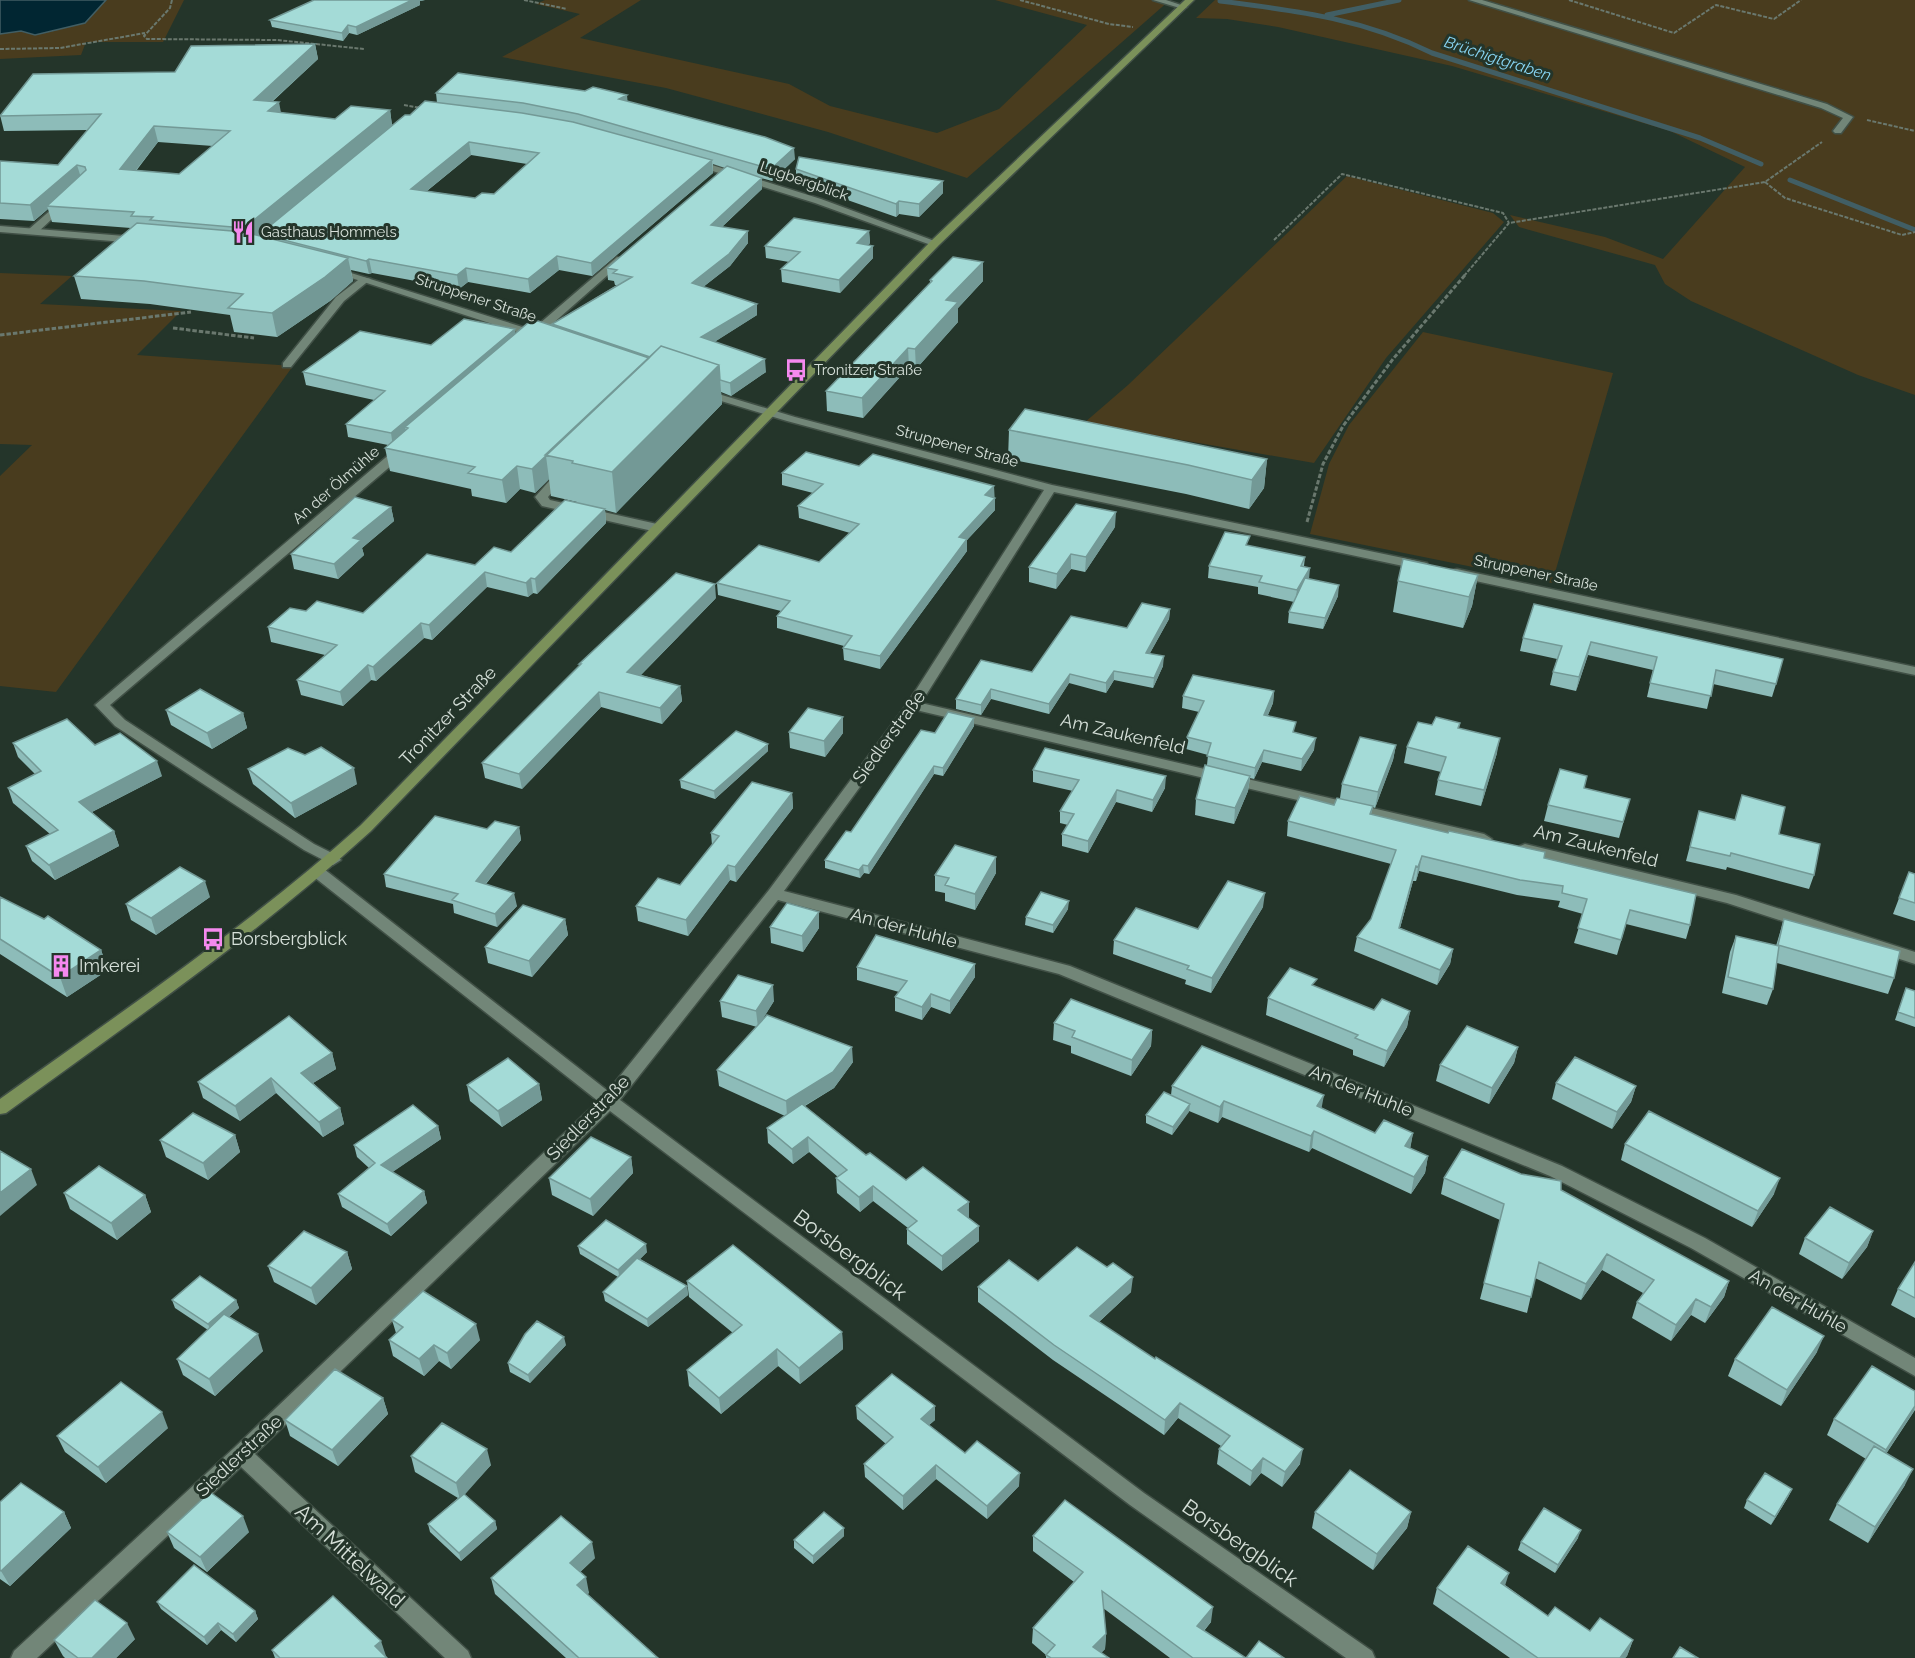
<svg xmlns="http://www.w3.org/2000/svg" width="1915" height="1658" font-family="Raleway,sans-serif">
	<style>
		.green { fill: #493c1e }
		.water { fill: #012632; stroke: #415e64; stroke-width: 1.5 }
		.lines { fill: none; stroke-linecap: round; stroke-linejoin: round }
		.stream { stroke: #415e64; stroke-width: 5 }
		.lane-casing { stroke: #415046; stroke-width: 3 }
		.street-casing { stroke: #415046; stroke-width: 3 }
		.secondary-casing { stroke: #415046; stroke-width: 3 }
		.path-far1 { stroke: #6a786e; stroke-width: 2; stroke-dasharray: 4 1.5; stroke-linecap: butt }
		.path { stroke: #6a786e; stroke-width: 3; stroke-dasharray: 4.5 2; stroke-linecap: butt }
		.lane { fill: #728678; fill-rule: evenodd }
		.street { fill: #728678; fill-rule: evenodd }
		.secondary { fill: #7b915a; fill-rule: evenodd }
		.wall { fill: #8dbcb9; fill-rule: evenodd }
		.shaded-wall { fill: #739996 }
		.building { fill: #a4dbd7; stroke: #739996; stroke-width: 1.5; fill-rule: evenodd }
		.labels { text-anchor: middle; stroke-width: 6; stroke-linejoin: round; paint-order: stroke }
		.far-street-label { font-size: 15px; fill: #d6e0d9; stroke: #24352a }
		.far-poi-label { font-size: 15px; fill: #d6e0d9; stroke: #24352a; text-anchor: start }
		.far-water-label { font-size: 16px; font-style: italic; fill: #88d5f3; stroke: #24352a }
		.street-label { font-size: 18px; fill: #d6e0d9; stroke: #24352a }
		.poi-label { font-size: 18px; fill: #d6e0d9; stroke: #24352a; text-anchor: start }
		.near-street-label { font-size: 21px; fill: #d6e0d9; stroke: #24352a }
	</style>
	<rect width="100%" height="100%" fill="#24352a"/>
	<path class="green" d="M 106,0 L 184,0 L 163,42 L 86,42 L 81,55 L 0,59 L 0,34 L 21,31 L 35,35 Z
		M 545,0 L 641,0 L 580,38 L 789,84 L 830,106 L 937,133 L 999,109 L 1087,25 L 995,0 L 1170,0 L 967,178 L 828,132 L 666,88 L 502,57 L 580,14 L 536,4 Z
		M 1215,0 L 1915,0 L 1915,395 L 1858,375 L 1691,301 L 1665,284 L 1655,265 L 1519,227 L 1510,215 L 1605,237 L 1663,259 L 1745,167 L 1670,131 L 1452,66 L 1278,27 L 1227,19 L 1196,18 Z
		M 1347,176 L 1493,213 L 1504,222 L 1386,358 L 1314,463 L 1084,423 L 1128,385 Z
		M 0,273 L 72,276 L 40,304 L 181,311 L 137,355 L 293,366 L 56,692 L 0,686 L 0,476 L 32,445 L 0,444 Z
		M 1423,332 L 1613,373 L 1552,583 L 1310,534 L 1329,464 L 1349,425 Z"/>
	<path class="water" d="M 0,0 L 106,0 L 85,23 L 35,35 L 21,31 L 0,34 Z"/>
	<g class="lines">
		<path class="stream" d="M 1220,1 C 1297,11 1361,18 1432,53 L 1700,138 L 1761,164
			M 1327,15 L 1399,0
			M 1790,180 L 1915,230"/>
		<g class="lane-casing">
			<path id="lane" d="M 1153,0 L 1166,0 L 1187,7 L 1183,9 Z
				M 1469,0 L 1482,0 L 1827,104 L 1853,117 L 1841,133 L 1835,133 L 1833,131 L 1843,118 L 1821,108 Z
				M 61,201 L 69,203 L 37,233 L 29,233 L 29,229 Z
				M 362,277 L 371,279 L 344,301 L 291,367 L 283,367 L 283,363 L 336,297 Z
				M 563,469 L 569,473 L 548,497 L 550,500 L 657,524 L 663,528 L 657,532 L 542,506 L 535,497 L 559,470 Z"/>
		</g>
		<g class="street-casing">
			<path id="street" d="M 690,160 L 696,160 L 821,199 L 940,243 L 931,245 L 815,203 L 690,164 Z
				M 0,226 L 137,237 L 142,240 L 137,243 L 0,232 Z
				M 617,257 L 626,259 L 542,333 L 542,337 L 526,339 L 526,335 L 327,270 L 332,267 L 532,330 Z
				M 702,389 L 795,417 L 1052,485 L 1427,563 L 1428,566 L 1427,569 L 1422,570 L 1054,492 L 921,703 L 1484,834 L 1492,839 L 1484,844 L 916,710 L 784,891 L 1070,966 L 1562,1166 L 1705,1238 L 1915,1358 L 1915,1376 L 1691,1248 L 1550,1176 L 1059,974 L 778,900 L 620,1100 L 1144,1493 L 1372,1651 L 1375,1658 L 1346,1658 L 1130,1505 L 610,1111 L 255,1454 L 468,1651 L 471,1658 L 445,1658 L 241,1467 L 37,1658 L 11,1658 L 14,1651 L 234,1448 L 598,1101 L 314,877 L 311,873 L 314,869 L 324,869 L 608,1091 L 769,890 L 907,704 L 1044,490 L 787,421 L 698,394 L 696,392 Z
				M 402,446 L 406,447 L 406,453 L 110,705 L 125,720 L 314,844 L 338,856 L 341,860 L 333,865 L 304,850 L 115,726 L 95,705 L 398,447 Z
				M 1457,569 L 1915,667 L 1915,675 L 1452,576 L 1451,573 L 1452,570 Z
				M 1525,844 L 1736,895 L 1915,952 L 1915,964 L 1727,903 L 1520,852 L 1517,849 L 1520,846 Z"/>
		</g>
		<g class="secondary-casing">
			<path id="secondary" d="M 1185,0 L 1194,0 L 939,245 L 371,831 C 257,935 131,1022 6,1113 L 0,1114 L 0,1099 C 123,1011 248,926 361,825 L 931,241 Z"/>
		</g>
		<path class="path-far1" d="M 172,0 L 170,8 L 144,36 L 147,39 L 277,40 L 364,49
			M 524,0 L 567,9
			M 1020,0 L 1109,24 L 1133,27
			M 1569,0 L 1674,33 L 1716,5 L 1774,19 L 1801,0
			M 0,49 L 60,48 L 145,33
			M 404,105 L 421,108
			M 1867,120 L 1915,131
			M 1765,182 L 1785,198 L 1902,235 L 1915,232
			M 1274,240 L 1342,174 L 1503,213 L 1509,223
			M 1464,276 L 1509,223 L 1765,182 L 1822,142"/>
		<path class="path" d="M 173,328 L 254,338
			M 0,335 L 191,312
			M 1307,522 L 1323,464 L 1343,426 L 1393,359 L 1465,275"/>
		<use href="#lane" class="lane"/>
		<use href="#street" class="street"/>
		<use href="#secondary" class="secondary"/>
	</g>
	<path class="wall" d="M 314,0 L 425,0 L 420,1 L 420,5 L 357,35 L 349,33 L 343,41 L 272,27 L 270,20 Z
		M 315,44 L 318,59 L 272,102 L 281,113 L 335,119 L 390,110 L 392,125 L 410,115 L 437,103 L 436,93 L 627,102 L 795,159 L 772,181 L 754,176 L 762,178 L 762,189 L 722,227 L 748,243 L 730,266 L 703,287 L 757,304 L 757,315 L 714,342 L 766,372 L 731,396 L 721,392 L 722,404 L 616,513 L 605,510 L 606,523 L 537,594 L 533,593 L 528,597 L 487,587 L 432,640 L 424,638 L 376,681 L 371,680 L 343,706 L 301,695 L 297,680 L 325,655 L 271,642 L 268,627 L 306,611 L 363,613 L 475,565 L 511,552 L 577,503 L 577,502 L 551,496 L 549,479 L 535,493 L 520,489 L 506,503 L 472,496 L 471,489 L 390,471 L 385,448 L 388,445 L 348,437 L 346,424 L 374,400 L 306,385 L 303,372 L 431,345 L 515,334 L 552,326 L 552,324 L 617,285 L 615,285 L 614,281 L 608,280 L 607,268 L 725,168 L 713,164 L 713,173 L 592,276 L 559,270 L 530,293 L 468,282 L 459,289 L 372,273 L 369,274 L 351,270 L 353,281 L 330,301 L 277,337 L 234,332 L 230,315 L 150,304 L 81,299 L 74,276 L 131,228 L 52,222 L 48,209 L 34,221 L 0,219 L 0,161 L 58,165 L 88,130 L 4,131 L 0,115 L 175,72 ZM 158,142 L 213,146 L 179,174 L 136,171 ZM 471,155 L 527,164 L 494,194 L 475,198 L 427,191 Z
		M 796,169 L 943,193 L 919,217 L 899,214 L 896,217 L 796,182 Z
		M 869,231 L 870,243 L 868,245 L 873,246 L 873,258 L 840,293 L 782,282 L 781,269 L 789,262 L 766,258 L 765,246 Z
		M 930,280 L 983,281 L 958,308 L 958,322 L 916,369 L 909,367 L 863,418 L 827,411 L 826,391 L 930,283 Z
		M 1009,430 L 1267,459 L 1264,488 L 1249,509 L 1186,494 L 1008,459 Z
		M 859,466 L 994,486 L 995,510 L 967,540 L 967,551 L 880,669 L 844,660 L 843,648 L 844,646 L 777,628 L 777,616 L 781,611 L 718,595 L 717,583 L 819,562 L 850,533 L 799,518 L 798,506 L 813,493 L 782,485 L 782,473 Z
		M 391,507 L 394,521 L 362,548 L 364,555 L 338,579 L 294,569 L 291,554 Z
		M 1115,527 L 1085,572 L 1071,569 L 1056,589 L 1029,582 L 1029,567 Z
		M 1249,546 L 1305,557 L 1304,566 L 1309,579 L 1338,596 L 1323,629 L 1288,623 L 1289,612 L 1294,602 L 1258,594 L 1258,587 L 1208,578 L 1209,566 Z
		M 1478,575 L 1472,606 L 1463,628 L 1393,612 L 1398,581 Z
		M 716,598 L 641,675 L 680,686 L 682,701 L 662,724 L 601,707 L 522,789 L 485,778 L 482,763 L 580,666 L 579,664 Z
		M 1534,604 L 1776,684 L 1772,697 L 1713,684 L 1707,709 L 1647,697 L 1653,670 L 1588,655 L 1576,691 L 1550,685 L 1553,672 L 1557,659 L 1520,651 L 1523,638 Z
		M 1170,609 L 1169,619 L 1150,653 L 1163,666 L 1153,688 L 1114,680 L 1106,693 L 1069,683 L 1049,714 L 991,699 L 981,715 L 956,709 L 956,699 L 1032,672 L 1127,628 Z
		M 1274,691 L 1273,703 L 1268,715 L 1295,733 L 1314,750 L 1301,771 L 1262,762 L 1254,779 L 1250,778 L 1248,791 L 1234,824 L 1195,815 L 1196,799 L 1207,765 L 1208,755 L 1186,749 L 1187,737 L 1199,712 L 1182,708 L 1183,696 Z
		M 166,710 L 243,713 L 247,728 L 212,749 L 171,725 Z
		M 843,717 L 843,733 L 825,757 L 790,748 L 789,732 Z
		M 974,718 L 974,726 L 943,776 L 934,774 L 869,874 L 864,873 L 860,878 L 825,868 L 825,860 L 851,832 L 935,733 Z
		M 1460,723 L 1459,728 L 1497,753 L 1481,806 L 1435,795 L 1438,780 L 1441,772 L 1404,763 L 1407,747 L 1432,725 Z
		M 13,743 L 95,745 L 162,776 L 92,812 L 114,831 L 119,846 L 55,880 L 32,861 L 26,846 L 50,834 L 13,803 L 8,788 L 35,774 L 18,757 Z
		M 768,744 L 768,751 L 715,799 L 681,788 L 680,780 Z
		M 1396,745 L 1393,760 L 1375,808 L 1373,807 L 1371,814 L 1544,858 L 1690,925 L 1686,939 L 1626,924 L 1617,955 L 1574,943 L 1583,914 L 1558,907 L 1560,901 L 1517,895 L 1419,871 L 1416,881 L 1413,881 L 1400,928 L 1453,949 L 1450,964 L 1437,985 L 1354,951 L 1357,937 L 1371,919 L 1391,864 L 1287,836 L 1288,821 L 1334,805 L 1340,798 L 1342,784 Z
		M 248,769 L 357,784 L 295,818 L 253,784 Z
		M 1033,770 L 1165,788 L 1152,812 L 1116,802 L 1088,853 L 1062,846 L 1062,834 L 1068,825 L 1060,823 L 1060,811 L 1073,791 L 1033,782 Z
		M 1587,776 L 1584,789 L 1630,799 L 1619,838 L 1544,821 L 1548,805 Z
		M 792,793 L 793,808 L 736,882 L 730,880 L 688,936 L 638,921 L 636,906 L 680,885 L 712,845 L 711,833 Z
		M 1699,811 L 1779,834 L 1814,875 L 1809,889 L 1727,867 L 1726,870 L 1686,861 Z
		M 519,827 L 521,840 L 486,884 L 517,906 L 497,927 L 454,913 L 453,904 L 386,887 L 384,874 L 487,829 Z
		M 996,857 L 996,873 L 975,910 L 945,901 L 945,893 L 935,891 L 935,875 Z
		M 1909,872 L 1915,874 L 1915,921 L 1893,914 Z
		M 0,897 L 101,950 L 108,970 L 67,997 L 0,954 Z
		M 210,897 L 156,935 L 131,920 L 126,904 Z
		M 1263,907 L 1211,993 L 1185,984 L 1186,980 L 1113,954 L 1114,940 L 1198,929 Z
		M 1068,909 L 1053,933 L 1025,925 L 1026,917 Z
		M 819,912 L 819,928 L 803,952 L 771,943 L 770,927 Z
		M 565,919 L 568,935 L 532,977 L 488,963 L 485,947 Z
		M 1784,919 L 1894,978 L 1888,994 L 1777,963 L 1773,989 L 1767,1005 L 1722,993 L 1730,952 L 1736,936 L 1776,946 Z
		M 975,964 L 975,977 L 950,1014 L 931,1007 L 922,1020 L 895,1011 L 895,997 L 899,992 L 857,980 L 857,967 Z
		M 1316,987 L 1374,1010 L 1410,1011 L 1407,1027 L 1384,1067 L 1353,1055 L 1353,1050 L 1266,1015 L 1268,998 Z
		M 1906,988 L 1915,991 L 1915,1027 L 1895,1020 Z
		M 720,1001 L 774,1001 L 760,1023 L 853,1062 L 834,1088 L 805,1106 L 866,1155 L 906,1180 L 969,1217 L 968,1217 L 979,1226 L 979,1241 L 942,1271 L 907,1244 L 907,1229 L 908,1228 L 873,1201 L 860,1212 L 837,1193 L 836,1178 L 838,1177 L 809,1152 L 793,1164 L 768,1143 L 767,1128 L 785,1116 L 719,1086 L 717,1070 L 757,1027 L 722,1017 Z
		M 1054,1023 L 1152,1030 L 1151,1046 L 1131,1076 L 1071,1053 L 1071,1046 L 1053,1040 Z
		M 1518,1047 L 1514,1063 L 1489,1104 L 1436,1081 L 1440,1065 Z
		M 332,1053 L 336,1069 L 313,1083 L 340,1108 L 344,1124 L 323,1137 L 276,1093 L 240,1121 L 203,1098 L 198,1082 Z
		M 1556,1083 L 1636,1086 L 1631,1102 L 1612,1129 L 1552,1099 Z
		M 539,1084 L 542,1100 L 502,1127 L 470,1101 L 467,1085 Z
		M 1172,1086 L 1322,1108 L 1375,1133 L 1413,1133 L 1410,1148 L 1428,1156 L 1425,1173 L 1411,1194 L 1312,1148 L 1309,1152 L 1222,1117 L 1218,1123 L 1189,1111 L 1172,1135 L 1146,1123 L 1146,1115 L 1171,1095 Z
		M 438,1126 L 441,1139 L 392,1172 L 424,1191 L 427,1203 L 391,1236 L 342,1207 L 338,1194 L 369,1168 L 357,1157 L 354,1145 Z
		M 235,1135 L 240,1152 L 208,1180 L 166,1157 L 160,1140 Z
		M 1625,1144 L 1774,1194 L 1752,1227 L 1621,1160 Z
		M 631,1157 L 633,1173 L 593,1216 L 552,1195 L 549,1178 Z
		M 1444,1178 L 1561,1190 L 1729,1281 L 1724,1297 L 1705,1323 L 1691,1315 L 1671,1341 L 1632,1318 L 1637,1302 L 1643,1293 L 1602,1270 L 1581,1300 L 1535,1278 L 1527,1313 L 1480,1299 L 1500,1220 L 1441,1194 Z
		M 64,1193 L 145,1195 L 151,1212 L 117,1240 L 70,1209 Z
		M 1873,1231 L 1867,1247 L 1842,1279 L 1799,1254 L 1805,1238 Z
		M 578,1246 L 647,1252 L 640,1259 L 687,1286 L 688,1295 L 648,1327 L 605,1301 L 603,1292 L 618,1277 L 580,1254 Z
		M 347,1252 L 352,1269 L 316,1305 L 274,1282 L 268,1266 Z
		M 1915,1262 L 1915,1318 L 1891,1305 L 1898,1289 Z
		M 687,1281 L 842,1332 L 843,1349 L 800,1384 L 778,1366 L 721,1414 L 689,1386 L 687,1370 L 733,1333 L 689,1297 Z
		M 1038,1281 L 1131,1292 L 1099,1322 L 1300,1464 L 1282,1487 L 1261,1473 L 1250,1486 L 1217,1464 L 1219,1449 L 1221,1446 L 1178,1418 L 1164,1435 L 1053,1360 L 978,1302 L 978,1287 Z
		M 172,1300 L 236,1300 L 239,1308 L 229,1317 L 263,1351 L 215,1396 L 183,1375 L 177,1359 L 208,1330 L 175,1308 Z
		M 392,1320 L 480,1340 L 451,1369 L 439,1361 L 424,1376 L 393,1356 L 389,1340 L 396,1333 Z
		M 566,1345 L 530,1383 L 510,1372 L 508,1363 Z
		M 1817,1352 L 1781,1406 L 1728,1376 L 1735,1359 Z
		M 1915,1391 L 1915,1410 L 1886,1454 L 1905,1485 L 1868,1543 L 1829,1520 L 1837,1504 L 1866,1459 L 1827,1435 L 1834,1419 Z
		M 383,1398 L 388,1414 L 338,1466 L 290,1436 L 285,1420 Z
		M 856,1406 L 935,1406 L 935,1420 L 929,1425 L 965,1453 L 1019,1486 L 987,1519 L 936,1479 L 903,1510 L 865,1477 L 864,1464 L 886,1444 L 857,1419 Z
		M 168,1428 L 106,1483 L 65,1452 L 57,1436 Z
		M 411,1456 L 491,1465 L 464,1494 L 495,1521 L 497,1529 L 461,1561 L 430,1532 L 428,1524 L 458,1498 L 415,1472 Z
		M 1792,1489 L 1788,1497 L 1771,1525 L 1744,1508 L 1747,1500 Z
		M 0,1502 L 64,1512 L 71,1528 L 10,1586 L 0,1579 Z
		M 1315,1512 L 1411,1512 L 1407,1528 L 1373,1570 L 1312,1528 Z
		M 844,1528 L 844,1536 L 813,1564 L 794,1548 L 794,1540 Z
		M 167,1532 L 249,1532 L 207,1572 L 174,1548 Z
		M 1033,1536 L 1211,1622 L 1204,1631 L 1246,1658 L 1170,1658 L 1103,1608 L 1106,1634 L 1105,1649 L 1101,1653 L 1109,1658 L 1046,1658 L 1046,1655 L 1032,1643 L 1033,1628 L 1074,1582 L 1033,1551 Z
		M 1578,1538 L 1555,1573 L 1518,1550 L 1521,1542 Z
		M 595,1558 L 580,1572 L 589,1593 L 587,1594 L 658,1658 L 566,1658 L 495,1594 L 491,1578 Z
		M 1505,1585 L 1548,1616 L 1590,1631 L 1633,1640 L 1627,1656 L 1625,1658 L 1510,1658 L 1433,1604 L 1437,1588 Z
		M 157,1602 L 255,1611 L 258,1619 L 236,1642 L 221,1630 L 207,1645 L 161,1609 Z
		M 135,1639 L 116,1658 L 65,1658 L 63,1656 L 54,1640 Z
		M 272,1650 L 386,1656 L 387,1658 L 275,1658 Z"/>
	<path class="shaded-wall" d="M 412,0 L 425,0 L 420,1 L 420,5 L 357,35 L 356,27 Z
		M 348,25 L 349,33 L 343,41 L 342,33 Z
		M 315,44 L 318,59 L 257,115 L 254,100 Z
		M 627,95 L 628,106 L 619,99 Z
		M 279,102 L 282,118 L 268,111 Z
		M 390,110 L 392,126 L 247,245 L 244,228 Z
		M 154,126 L 158,142 L 124,185 L 120,169 Z
		M 469,142 L 471,155 L 413,202 L 411,189 Z
		M 794,148 L 795,159 L 772,181 L 771,169 Z
		M 712,160 L 713,173 L 592,276 L 591,263 Z
		M 77,165 L 82,181 L 47,206 L 48,209 L 34,221 L 30,205 Z
		M 762,178 L 762,189 L 712,236 L 711,225 Z
		M 943,181 L 943,193 L 919,217 L 919,204 Z
		M 899,201 L 899,214 L 896,217 L 896,204 Z
		M 748,231 L 748,243 L 730,266 L 693,295 L 692,283 Z
		M 869,231 L 870,243 L 858,255 L 857,243 Z
		M 873,246 L 873,258 L 840,293 L 839,280 Z
		M 557,256 L 559,270 L 530,293 L 528,279 Z
		M 348,258 L 353,281 L 330,301 L 277,337 L 272,313 Z
		M 369,259 L 372,273 L 369,274 L 366,261 Z
		M 983,262 L 983,281 L 958,308 L 958,322 L 916,369 L 915,349 L 946,300 Z
		M 466,268 L 468,282 L 459,289 L 457,275 Z
		M 757,304 L 757,315 L 702,350 L 701,337 Z
		M 515,329 L 516,341 L 408,428 L 405,427 L 407,435 L 393,447 L 391,433 Z
		M 908,348 L 909,367 L 863,418 L 862,398 Z
		M 765,359 L 766,372 L 731,396 L 730,383 Z
		M 719,365 L 722,404 L 616,513 L 612,472 Z
		M 546,456 L 549,479 L 535,493 L 532,469 Z
		M 1267,459 L 1264,488 L 1249,509 L 1252,480 Z
		M 517,466 L 520,489 L 506,503 L 502,480 Z
		M 994,486 L 994,498 L 985,495 Z
		M 995,498 L 995,510 L 967,540 L 967,551 L 880,669 L 880,656 L 959,537 Z
		M 391,507 L 394,521 L 362,548 L 364,555 L 338,579 L 334,564 L 353,538 Z
		M 605,509 L 606,523 L 537,594 L 535,579 Z
		M 1116,512 L 1115,527 L 1085,572 L 1086,557 Z
		M 1071,554 L 1071,569 L 1056,589 L 1057,574 Z
		M 1310,568 L 1309,579 L 1295,602 L 1297,590 Z
		M 485,572 L 487,587 L 432,640 L 429,625 Z
		M 1478,575 L 1472,606 L 1463,628 L 1469,597 Z
		M 531,578 L 533,593 L 528,597 L 526,583 Z
		M 715,584 L 716,598 L 629,687 L 627,672 Z
		M 1339,585 L 1338,596 L 1323,629 L 1325,618 Z
		M 1170,609 L 1169,619 L 1145,662 L 1146,653 Z
		M 421,623 L 424,638 L 376,681 L 373,667 Z
		M 1591,642 L 1588,655 L 1576,691 L 1579,677 Z
		M 1164,656 L 1163,666 L 1153,688 L 1154,678 Z
		M 368,665 L 371,680 L 343,706 L 340,692 Z
		M 1114,671 L 1114,680 L 1106,693 L 1106,683 Z
		M 1070,674 L 1069,683 L 1049,714 L 1049,704 Z
		M 680,686 L 682,701 L 662,724 L 660,708 Z
		M 991,689 L 991,699 L 981,715 L 981,705 Z
		M 1274,691 L 1273,703 L 1263,726 L 1264,715 Z
		M 599,692 L 601,707 L 522,789 L 519,774 Z
		M 243,713 L 247,728 L 212,749 L 207,733 Z
		M 843,717 L 843,733 L 825,757 L 824,741 Z
		M 974,718 L 974,726 L 943,776 L 943,768 Z
		M 1316,738 L 1314,750 L 1301,771 L 1302,759 Z
		M 1500,738 L 1497,753 L 1481,806 L 1484,790 Z
		M 768,744 L 768,751 L 715,799 L 714,791 Z
		M 1396,745 L 1393,760 L 1375,808 L 1378,792 Z
		M 1264,750 L 1262,762 L 1254,779 L 1255,768 Z
		M 157,761 L 162,776 L 84,816 L 79,802 Z
		M 934,766 L 934,774 L 869,874 L 868,866 Z
		M 354,768 L 357,784 L 295,818 L 291,803 Z
		M 1166,776 L 1165,788 L 1152,812 L 1153,800 Z
		M 1250,776 L 1248,791 L 1234,824 L 1235,808 Z
		M 1117,790 L 1116,802 L 1088,853 L 1088,841 Z
		M 792,793 L 793,808 L 736,882 L 735,867 Z
		M 519,827 L 521,840 L 478,893 L 476,881 Z
		M 114,831 L 119,846 L 55,880 L 49,865 Z
		M 1422,856 L 1419,871 L 1416,881 L 1418,867 Z
		M 996,857 L 996,873 L 975,910 L 975,894 Z
		M 728,865 L 730,880 L 688,936 L 686,920 Z
		M 863,865 L 864,873 L 860,878 L 859,870 Z
		M 1416,866 L 1413,881 L 1396,942 L 1399,928 Z
		M 205,881 L 210,897 L 156,935 L 151,918 Z
		M 514,893 L 517,906 L 497,927 L 495,914 Z
		M 1265,893 L 1263,907 L 1211,993 L 1212,978 Z
		M 1069,901 L 1068,909 L 1053,933 L 1053,925 Z
		M 819,912 L 819,928 L 803,952 L 802,936 Z
		M 565,919 L 568,935 L 532,977 L 529,961 Z
		M 1453,949 L 1450,964 L 1437,985 L 1440,970 Z
		M 101,950 L 108,970 L 67,997 L 60,977 Z
		M 975,964 L 975,977 L 950,1014 L 950,1001 Z
		M 773,985 L 774,1001 L 758,1027 L 756,1011 Z
		M 931,994 L 931,1007 L 922,1020 L 922,1007 Z
		M 1410,1011 L 1407,1027 L 1384,1067 L 1387,1051 Z
		M 1152,1030 L 1151,1046 L 1131,1076 L 1132,1060 Z
		M 852,1047 L 853,1062 L 834,1088 L 787,1116 L 786,1101 Z
		M 1518,1047 L 1514,1063 L 1489,1104 L 1492,1088 Z
		M 332,1053 L 336,1069 L 305,1088 L 301,1073 Z
		M 271,1078 L 276,1093 L 240,1121 L 235,1106 Z
		M 539,1084 L 542,1100 L 502,1127 L 498,1111 Z
		M 1636,1086 L 1631,1102 L 1612,1129 L 1617,1112 Z
		M 1324,1095 L 1321,1111 L 1317,1106 Z
		M 1224,1101 L 1222,1117 L 1218,1123 L 1220,1107 Z
		M 1190,1104 L 1189,1112 L 1172,1135 L 1173,1127 Z
		M 340,1108 L 344,1124 L 323,1137 L 319,1122 Z
		M 438,1126 L 441,1139 L 384,1178 L 381,1165 Z
		M 1314,1131 L 1312,1148 L 1309,1152 L 1311,1136 Z
		M 1413,1133 L 1410,1150 L 1405,1146 Z
		M 235,1135 L 240,1152 L 208,1180 L 203,1163 Z
		M 808,1137 L 809,1152 L 793,1164 L 792,1149 Z
		M 1428,1156 L 1425,1173 L 1411,1194 L 1414,1177 Z
		M 631,1157 L 633,1173 L 593,1216 L 590,1199 Z
		M 31,1169 L 37,1185 L 0,1216 L 0,1193 Z
		M 1780,1178 L 1774,1194 L 1752,1227 L 1758,1211 Z
		M 873,1186 L 873,1201 L 860,1212 L 859,1197 Z
		M 424,1191 L 427,1203 L 391,1236 L 387,1224 Z
		M 145,1195 L 151,1212 L 117,1240 L 111,1223 Z
		M 969,1202 L 969,1217 L 958,1225 L 958,1210 Z
		M 979,1226 L 979,1241 L 942,1271 L 942,1256 Z
		M 1873,1231 L 1867,1247 L 1842,1279 L 1849,1263 Z
		M 646,1244 L 647,1252 L 620,1279 L 618,1270 Z
		M 347,1252 L 352,1269 L 316,1305 L 311,1288 Z
		M 1607,1254 L 1602,1270 L 1581,1300 L 1586,1284 Z
		M 1133,1277 L 1131,1292 L 1089,1331 L 1090,1316 Z
		M 1729,1281 L 1724,1297 L 1705,1323 L 1711,1307 Z
		M 687,1286 L 688,1295 L 648,1327 L 647,1319 Z
		M 1696,1299 L 1691,1315 L 1671,1341 L 1676,1325 Z
		M 236,1300 L 239,1308 L 211,1332 L 208,1324 Z
		M 476,1324 L 480,1340 L 451,1369 L 447,1353 Z
		M 842,1332 L 843,1349 L 800,1384 L 799,1368 Z
		M 258,1334 L 263,1351 L 215,1396 L 209,1379 Z
		M 1824,1336 L 1817,1352 L 1781,1406 L 1787,1390 Z
		M 564,1337 L 566,1345 L 530,1383 L 528,1375 Z
		M 434,1345 L 439,1361 L 424,1376 L 419,1359 Z
		M 777,1349 L 778,1366 L 721,1414 L 719,1398 Z
		M 383,1398 L 388,1414 L 338,1466 L 332,1450 Z
		M 1180,1403 L 1178,1418 L 1164,1435 L 1165,1420 Z
		M 935,1406 L 935,1420 L 921,1432 L 921,1419 Z
		M 1915,1406 L 1914,1411 L 1878,1466 L 1886,1450 Z
		M 162,1412 L 168,1428 L 106,1483 L 98,1467 Z
		M 487,1449 L 491,1465 L 460,1500 L 456,1483 Z
		M 1303,1449 L 1300,1464 L 1282,1487 L 1285,1472 Z
		M 1263,1458 L 1261,1473 L 1250,1486 L 1252,1471 Z
		M 936,1465 L 936,1479 L 903,1510 L 903,1496 Z
		M 1913,1469 L 1905,1485 L 1868,1543 L 1875,1527 Z
		M 1020,1473 L 1019,1486 L 987,1519 L 987,1506 Z
		M 1792,1489 L 1788,1497 L 1771,1525 L 1775,1517 Z
		M 64,1512 L 71,1528 L 10,1586 L 1,1571 Z
		M 1411,1512 L 1407,1528 L 1373,1570 L 1377,1554 Z
		M 243,1516 L 249,1532 L 207,1572 L 200,1557 Z
		M 495,1521 L 497,1529 L 461,1561 L 459,1553 Z
		M 844,1528 L 844,1536 L 813,1564 L 813,1556 Z
		M 1581,1530 L 1578,1538 L 1555,1573 L 1558,1565 Z
		M 592,1542 L 595,1558 L 573,1579 L 570,1563 Z
		M 1509,1573 L 1504,1589 L 1501,1583 Z
		M 586,1577 L 589,1593 L 580,1601 L 577,1585 Z
		M 1213,1607 L 1211,1622 L 1195,1641 L 1197,1626 Z
		M 255,1611 L 258,1619 L 236,1642 L 233,1634 Z
		M 127,1623 L 135,1639 L 116,1658 L 92,1658 Z
		M 218,1623 L 221,1630 L 207,1645 L 204,1637 Z
		M 1106,1634 L 1105,1649 L 1096,1658 L 1093,1647 Z
		M 1633,1640 L 1627,1656 L 1625,1658 L 1620,1658 Z
		M 381,1641 L 386,1656 L 383,1658 L 375,1646 Z"/>
	<path class="building" d="M 314,0 L 412,0 L 356,27 L 348,25 L 342,33 L 270,20 Z
		M 315,44 L 254,100 L 279,102 L 268,111 L 335,119 L 351,106 L 390,110 L 244,228 L 150,220 L 153,217 L 131,216 L 134,212 L 47,206 L 86,170 L 85,167 L 77,165 L 30,205 L 0,203 L 0,161 L 58,165 L 101,114 L 0,116 L 33,74 L 175,72 L 191,46 ZM 154,126 L 230,131 L 179,174 L 120,169 Z
		M 458,73 L 585,91 L 593,87 L 627,95 L 619,99 L 765,137 L 794,148 L 771,169 L 578,114 L 523,103 L 436,93 Z
		M 425,101 L 522,113 L 573,122 L 712,160 L 591,263 L 557,256 L 528,279 L 466,268 L 457,275 L 369,259 L 366,261 L 260,234 L 405,115 L 410,115 ZM 469,142 L 539,153 L 494,194 L 482,193 L 475,198 L 411,189 Z
		M 799,157 L 943,181 L 919,204 L 899,201 L 896,204 L 796,169 Z
		M 727,166 L 762,178 L 711,225 L 748,231 L 729,254 L 692,283 L 757,304 L 701,337 L 765,359 L 730,383 L 720,380 L 719,365 L 661,346 L 650,357 L 552,324 L 632,277 L 613,273 L 617,270 L 607,268 Z
		M 794,218 L 869,231 L 857,243 L 873,246 L 839,280 L 781,269 L 800,252 L 765,246 Z
		M 137,223 L 244,232 L 348,258 L 325,277 L 272,313 L 228,308 L 243,294 L 144,281 L 74,276 Z
		M 953,257 L 983,262 L 946,300 L 958,302 L 915,349 L 908,348 L 862,398 L 826,391 L 932,281 L 930,280 Z
		M 464,319 L 515,329 L 391,433 L 346,424 L 385,391 L 303,372 L 360,331 L 431,345 Z
		M 538,321 L 649,358 L 532,469 L 517,466 L 502,480 L 468,473 L 475,467 L 385,448 L 408,428 L 405,427 L 529,322 Z
		M 661,346 L 719,365 L 612,472 L 572,463 L 573,461 L 545,455 Z
		M 1025,409 L 1267,459 L 1252,480 L 1188,465 L 1009,430 Z
		M 806,452 L 859,466 L 873,454 L 994,486 L 985,495 L 995,498 L 959,537 L 967,539 L 880,656 L 843,648 L 852,636 L 777,616 L 790,601 L 717,583 L 759,545 L 819,562 L 859,524 L 798,506 L 823,484 L 782,473 Z
		M 355,497 L 391,507 L 353,538 L 361,540 L 334,564 L 291,554 Z
		M 565,500 L 605,509 L 535,579 L 531,578 L 526,583 L 485,572 L 429,625 L 421,623 L 373,667 L 368,665 L 340,692 L 297,680 L 337,645 L 268,627 L 290,608 L 306,611 L 317,601 L 363,613 L 427,554 L 475,565 L 494,547 L 511,552 Z
		M 1076,504 L 1116,512 L 1086,557 L 1071,554 L 1057,574 L 1029,567 Z
		M 1225,532 L 1250,536 L 1246,545 L 1305,557 L 1301,566 L 1310,568 L 1297,590 L 1259,582 L 1262,576 L 1209,566 Z
		M 1403,559 L 1478,575 L 1469,597 L 1398,581 Z
		M 676,573 L 715,584 L 627,672 L 680,686 L 660,708 L 599,692 L 519,774 L 482,763 L 581,664 L 579,664 Z
		M 1305,578 L 1339,585 L 1325,618 L 1289,612 Z
		M 1142,603 L 1170,609 L 1146,653 L 1164,656 L 1154,678 L 1114,671 L 1106,683 L 1070,674 L 1049,704 L 991,689 L 981,705 L 956,699 L 981,660 L 1032,672 L 1071,616 L 1127,628 Z
		M 1534,604 L 1783,659 L 1776,684 L 1716,670 L 1711,696 L 1650,683 L 1657,657 L 1591,642 L 1579,677 L 1553,672 L 1562,646 L 1523,638 Z
		M 1193,675 L 1274,691 L 1264,715 L 1296,722 L 1293,732 L 1316,738 L 1302,759 L 1264,750 L 1255,768 L 1207,756 L 1211,743 L 1187,737 L 1204,701 L 1183,696 Z
		M 200,689 L 243,713 L 207,733 L 166,710 Z
		M 808,708 L 843,717 L 824,741 L 789,732 Z
		M 948,712 L 974,718 L 943,768 L 934,766 L 868,866 L 863,865 L 859,870 L 825,860 L 846,831 L 851,832 L 921,730 L 935,733 Z
		M 1436,717 L 1460,723 L 1458,728 L 1500,738 L 1484,790 L 1438,780 L 1446,757 L 1407,747 L 1418,722 L 1432,725 Z
		M 67,719 L 95,745 L 120,733 L 157,761 L 79,802 L 114,831 L 49,865 L 26,846 L 58,830 L 8,788 L 41,771 L 13,743 Z
		M 736,731 L 768,744 L 714,791 L 680,780 Z
		M 1360,737 L 1396,745 L 1378,792 L 1342,784 Z
		M 321,747 L 354,768 L 291,803 L 248,769 L 288,748 L 305,755 Z
		M 1045,748 L 1166,776 L 1153,800 L 1117,790 L 1088,841 L 1062,834 L 1074,814 L 1060,811 L 1079,780 L 1033,770 Z
		M 1205,765 L 1250,776 L 1235,808 L 1196,799 Z
		M 1560,769 L 1587,776 L 1584,788 L 1630,799 L 1623,822 L 1548,805 Z
		M 752,782 L 792,793 L 735,867 L 728,865 L 686,920 L 636,906 L 658,878 L 680,885 L 719,836 L 711,833 Z
		M 1742,795 L 1785,807 L 1779,834 L 1820,844 L 1814,875 L 1731,853 L 1730,856 L 1690,847 L 1699,811 L 1735,820 Z
		M 1300,796 L 1334,805 L 1337,798 L 1373,806 L 1370,814 L 1448,833 L 1449,831 L 1545,852 L 1544,858 L 1696,894 L 1690,925 L 1630,910 L 1621,940 L 1578,928 L 1587,899 L 1562,893 L 1563,886 L 1520,880 L 1422,856 L 1418,867 L 1416,866 L 1399,928 L 1453,949 L 1440,970 L 1357,937 L 1371,919 L 1396,850 L 1288,821 Z
		M 435,816 L 487,829 L 495,821 L 519,827 L 476,881 L 514,893 L 495,914 L 452,900 L 458,894 L 384,874 Z
		M 955,845 L 996,857 L 975,894 L 945,885 L 949,878 L 935,875 Z
		M 180,867 L 205,881 L 151,918 L 126,904 Z
		M 1909,872 L 1915,874 L 1915,903 L 1899,898 Z
		M 1228,881 L 1265,893 L 1212,978 L 1187,969 L 1189,966 L 1114,940 L 1136,908 L 1198,929 Z
		M 1041,892 L 1069,901 L 1053,925 L 1026,917 Z
		M 0,897 L 44,919 L 48,916 L 101,950 L 60,977 L 0,939 Z
		M 787,903 L 819,912 L 802,936 L 770,927 Z
		M 523,905 L 565,919 L 529,961 L 485,947 Z
		M 1784,919 L 1900,951 L 1894,978 L 1778,945 Z
		M 876,935 L 975,964 L 950,1001 L 931,994 L 922,1007 L 895,997 L 907,981 L 857,967 Z
		M 1736,936 L 1779,946 L 1773,989 L 1728,977 Z
		M 1290,968 L 1317,979 L 1312,985 L 1374,1010 L 1382,999 L 1410,1011 L 1387,1051 L 1355,1038 L 1358,1035 L 1268,998 Z
		M 738,975 L 773,985 L 756,1011 L 720,1001 Z
		M 1906,988 L 1915,991 L 1915,1018 L 1898,1012 Z
		M 1071,999 L 1152,1030 L 1132,1060 L 1072,1037 L 1075,1031 L 1054,1023 Z
		M 767,1015 L 852,1047 L 833,1072 L 786,1101 L 717,1070 Z
		M 289,1016 L 332,1053 L 301,1073 L 340,1108 L 319,1122 L 271,1078 L 235,1106 L 198,1082 Z
		M 1467,1026 L 1518,1047 L 1492,1088 L 1440,1065 Z
		M 1202,1046 L 1324,1095 L 1317,1106 L 1375,1133 L 1384,1120 L 1413,1133 L 1405,1146 L 1428,1156 L 1414,1177 L 1314,1131 L 1311,1136 L 1224,1101 L 1220,1107 L 1172,1086 Z
		M 1575,1057 L 1636,1086 L 1617,1112 L 1556,1083 Z
		M 508,1058 L 539,1084 L 498,1111 L 467,1085 Z
		M 1164,1092 L 1190,1104 L 1173,1127 L 1146,1115 Z
		M 802,1104 L 866,1155 L 870,1153 L 906,1180 L 923,1167 L 969,1202 L 958,1210 L 979,1226 L 942,1256 L 907,1229 L 917,1221 L 873,1186 L 859,1197 L 836,1178 L 847,1170 L 808,1137 L 792,1149 L 767,1128 Z
		M 413,1105 L 438,1126 L 381,1165 L 424,1191 L 387,1224 L 338,1194 L 375,1163 L 354,1145 Z
		M 1649,1111 L 1780,1178 L 1758,1211 L 1625,1144 Z
		M 193,1113 L 235,1135 L 203,1163 L 160,1140 Z
		M 591,1137 L 631,1157 L 590,1199 L 549,1178 Z
		M 1462,1149 L 1521,1174 L 1561,1181 L 1561,1190 L 1729,1281 L 1711,1307 L 1696,1299 L 1676,1325 L 1637,1302 L 1654,1280 L 1607,1254 L 1586,1284 L 1539,1262 L 1531,1297 L 1484,1283 L 1504,1204 L 1444,1178 Z
		M 0,1151 L 31,1169 L 0,1193 Z
		M 99,1166 L 145,1195 L 111,1223 L 64,1193 Z
		M 1830,1207 L 1873,1231 L 1849,1263 L 1805,1238 Z
		M 606,1220 L 646,1244 L 618,1270 L 578,1246 Z
		M 304,1231 L 347,1252 L 311,1288 L 268,1266 Z
		M 733,1245 L 842,1332 L 799,1368 L 777,1349 L 719,1398 L 687,1370 L 742,1325 L 687,1281 Z
		M 1077,1247 L 1107,1267 L 1113,1263 L 1133,1277 L 1090,1316 L 1155,1359 L 1156,1357 L 1303,1449 L 1285,1472 L 1263,1458 L 1252,1471 L 1219,1449 L 1230,1436 L 1180,1403 L 1165,1420 L 1054,1345 L 978,1287 L 1009,1260 L 1038,1281 Z
		M 637,1258 L 687,1286 L 647,1319 L 603,1292 Z
		M 1915,1262 L 1915,1298 L 1898,1289 Z
		M 200,1276 L 236,1300 L 208,1324 L 172,1300 Z
		M 423,1291 L 476,1324 L 447,1353 L 434,1345 L 419,1359 L 389,1340 L 403,1327 L 392,1320 Z
		M 1772,1307 L 1824,1336 L 1787,1390 L 1735,1359 Z
		M 224,1314 L 258,1334 L 209,1379 L 177,1359 Z
		M 537,1321 L 564,1337 L 528,1375 L 508,1363 L 525,1334 Z
		M 1872,1366 L 1915,1391 L 1915,1406 L 1886,1450 L 1834,1419 Z
		M 335,1369 L 383,1398 L 332,1450 L 285,1420 Z
		M 892,1374 L 935,1406 L 921,1419 L 965,1453 L 977,1441 L 1020,1473 L 987,1506 L 936,1465 L 903,1496 L 864,1464 L 893,1437 L 856,1406 Z
		M 121,1382 L 162,1412 L 98,1467 L 57,1436 Z
		M 442,1423 L 487,1449 L 456,1483 L 411,1456 Z
		M 1874,1446 L 1913,1469 L 1875,1527 L 1837,1504 Z
		M 1350,1470 L 1411,1512 L 1377,1554 L 1315,1512 Z
		M 1765,1473 L 1792,1489 L 1775,1517 L 1747,1500 Z
		M 21,1483 L 64,1512 L 1,1571 L 0,1570 L 0,1502 Z
		M 210,1492 L 243,1516 L 200,1557 L 167,1532 Z
		M 464,1494 L 495,1521 L 459,1553 L 428,1524 Z
		M 1065,1500 L 1213,1607 L 1197,1626 L 1246,1658 L 1193,1658 L 1102,1591 L 1106,1634 L 1093,1647 L 1109,1658 L 1051,1658 L 1046,1655 L 1055,1645 L 1033,1628 L 1083,1572 L 1033,1536 Z
		M 1544,1508 L 1581,1530 L 1558,1565 L 1521,1542 Z
		M 824,1512 L 844,1528 L 813,1556 L 794,1540 Z
		M 561,1516 L 592,1542 L 570,1563 L 586,1577 L 577,1585 L 658,1658 L 579,1658 L 491,1578 Z
		M 1468,1546 L 1509,1573 L 1501,1583 L 1548,1616 L 1555,1607 L 1590,1631 L 1600,1618 L 1633,1640 L 1620,1658 L 1538,1658 L 1437,1588 Z
		M 194,1565 L 255,1611 L 233,1634 L 218,1623 L 204,1637 L 157,1602 Z
		M 333,1596 L 381,1641 L 375,1646 L 387,1658 L 280,1658 L 272,1650 Z
		M 95,1600 L 127,1623 L 92,1658 L 78,1658 L 54,1640 Z
		M 1259,1641 L 1284,1658 L 1246,1658 Z
		M 1680,1647 L 1698,1658 L 1673,1658 Z"/>
	<defs>
		<g id="restaurant-bare" transform="scale(1.8)"><path d="M-5-6h1v4h1v-4h1v4h1v-4h1v5L-1.5 .5V6h-2V.5L-5-1ZM5-6V6H3V1.5H1.5Q1.5-4 5-6Z" fill="#f589ef" stroke="#24352a" stroke-width="2.5" paint-order="stroke"/></g>
		<g id="bus-bare" transform="scale(1.8)"><path d="M-5-6H5V4H4V6H2V4H-2V6H-4V4H-5ZM-3.5-4V0h7V-4ZM-3.5 1.2v1.5H-2V1.2ZM2 1.2v1.5H3.5V1.2Z" fill="#f589ef" stroke="#24352a" stroke-width="2.5" paint-order="stroke"/></g>
		<g id="building-bare" transform="scale(1.8)"><path d="M-4-6H4V6H1V3H-1V6H-4ZM-2.5-4.3h1.7v1.8h-1.7ZM.8-4.3h1.7v1.8H.8ZM-2.5-1h1.7V.8h-1.7ZM.8-1h1.7V.8H.8Z" fill="#f589ef" stroke="#24352a" stroke-width="2.5" paint-order="stroke"/></g>
	</defs>
	<g fill-rule="evenodd">
		<use href="#restaurant-bare" x="243" y="232"/>
		<use href="#bus-bare" x="796" y="370"/>
		<use href="#bus-bare" x="213" y="939"/>
		<use href="#building-bare" x="61" y="966"/>
	</g>
	<g class="labels">
		<g class="far-street-label">
			<text transform="translate(804 181) rotate(19)" y="5">Lugbergblick</text>
			<text transform="translate(476 298) rotate(18)" y="5">Struppener Straße</text>
			<text transform="translate(957 446) rotate(15)" y="5">Struppener Straße</text>
			<text transform="translate(336 485) rotate(-41)" y="5">An der Ölmühle</text>
			<text transform="translate(1536 573) rotate(12)" y="5">Struppener Straße</text>
		</g>
		<g class="far-poi-label">
			<text x="261" y="237">Gasthaus Hommels</text>
			<text x="814" y="375">Tronitzer Straße</text>
		</g>
		<g class="far-water-label">
			<text transform="translate(1498 58) rotate(18)" y="6">Brüchigtgraben</text>
		</g>
		<g class="street-label">
			<text transform="translate(448 716) rotate(-46)" y="6">Tronitzer Straße</text>
			<text transform="translate(1123 734) rotate(13)" y="6">Am Zaukenfeld</text>
			<text transform="translate(889 737) rotate(-54)" y="6">Siedlerstraße</text>
			<text transform="translate(1596 846) rotate(14)" y="6">Am Zaukenfeld</text>
			<text transform="translate(904 928) rotate(15)" y="6">An der Huhle</text>
			<text transform="translate(1361 1091) rotate(22)" y="6">An der Huhle</text>
			<text transform="translate(588 1118) rotate(-46)" y="6">Siedlerstraße</text>
			<text transform="translate(1798 1301) rotate(30)" y="6">An der Huhle</text>
			<text transform="translate(239 1456) rotate(-43)" y="6">Siedlerstraße</text>
		</g>
		<g class="poi-label">
			<text x="231" y="945">Borsbergblick</text>
			<text x="79" y="972">Imkerei</text>
		</g>
		<g class="near-street-label">
			<text transform="translate(850 1255) rotate(37)" y="7">Borsbergblick</text>
			<text transform="translate(1240 1543) rotate(35)" y="7">Borsbergblick</text>
			<text transform="translate(350 1556) rotate(43)" y="7">Am Mittelwald</text>
		</g>
	</g>
</svg>
